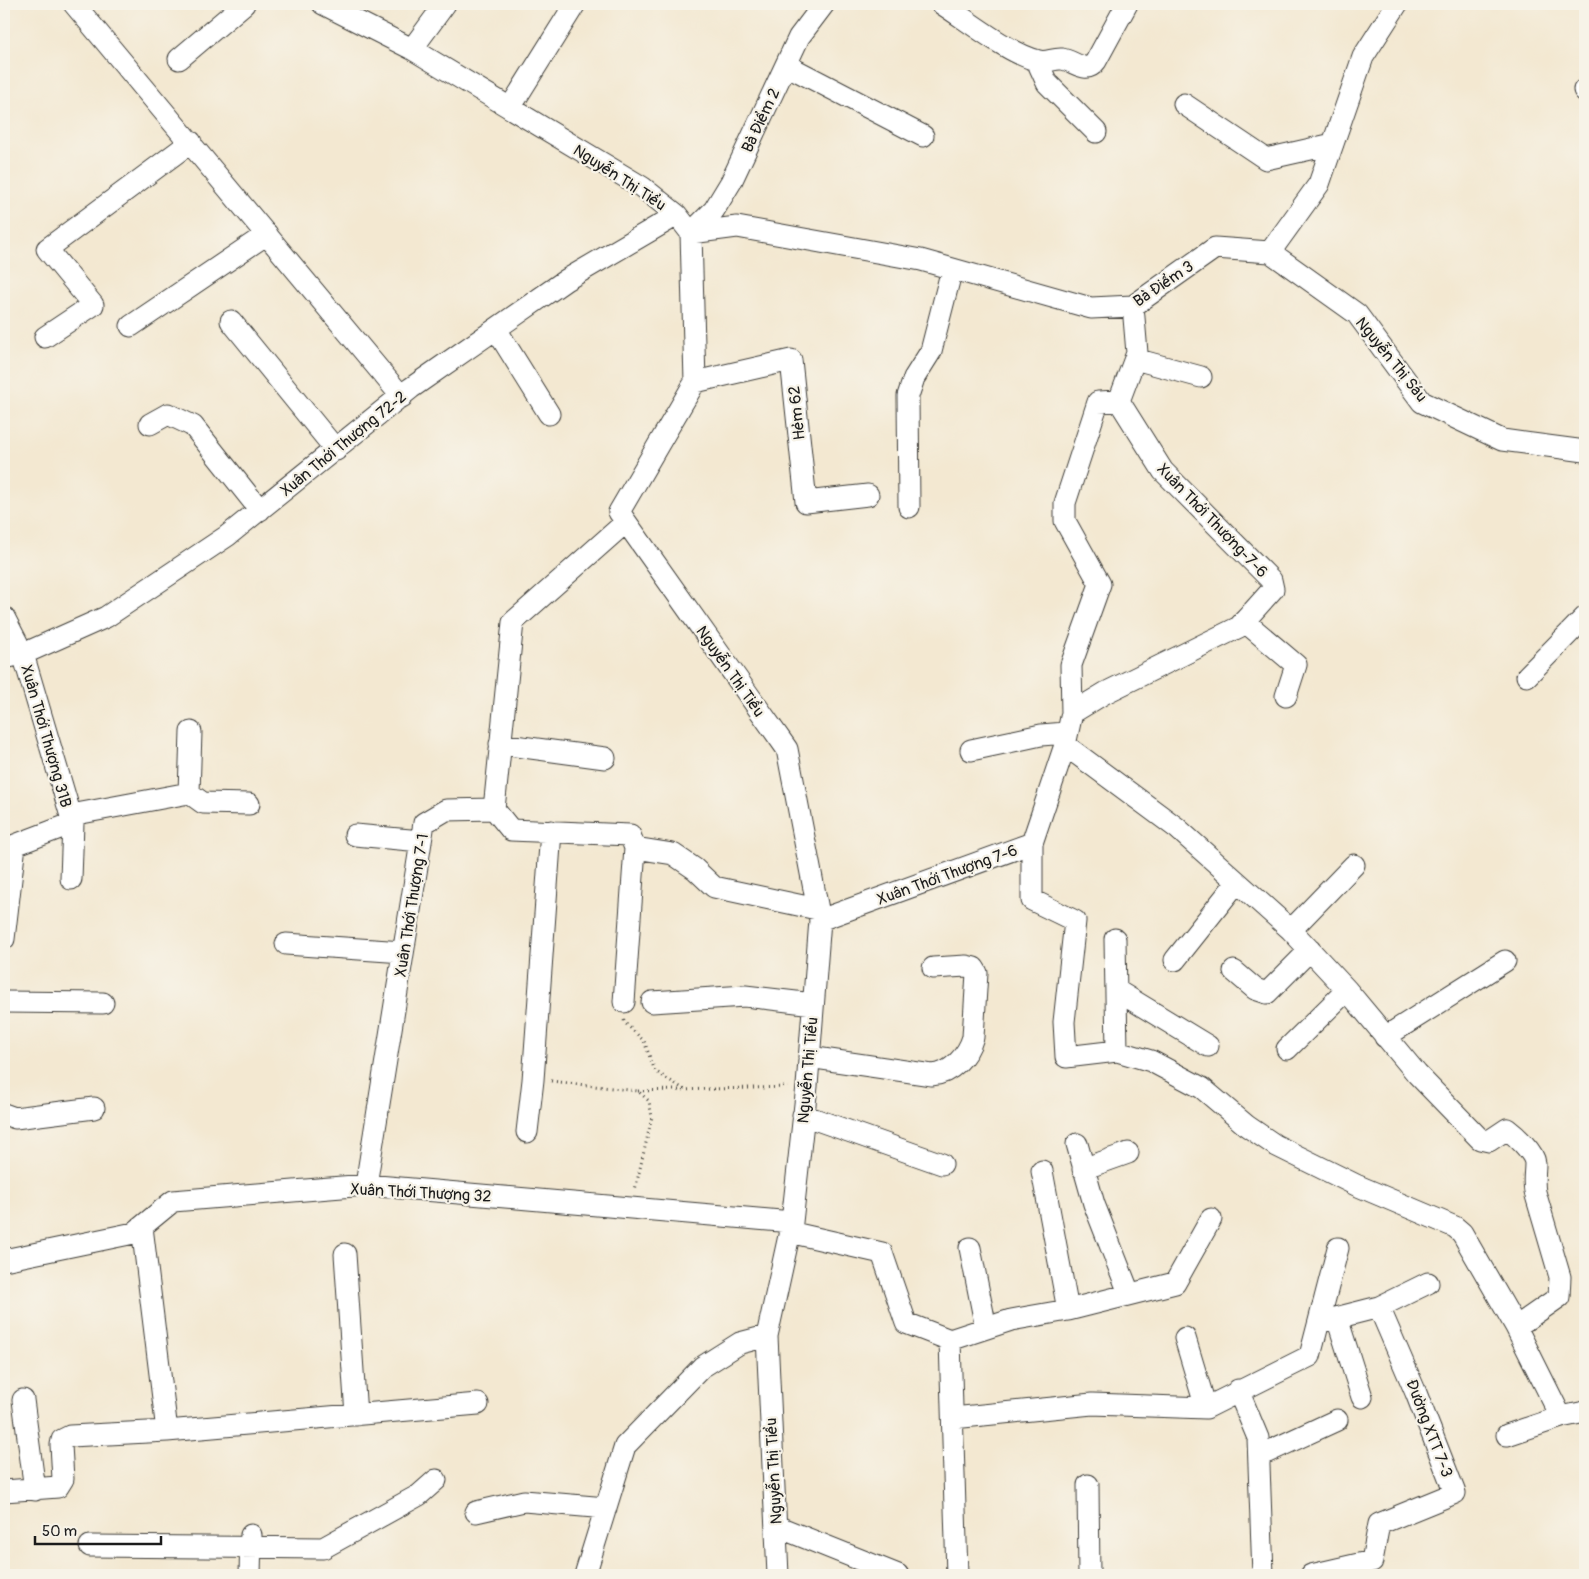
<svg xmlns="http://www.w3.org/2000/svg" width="1589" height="1579" font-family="Pangolin,sans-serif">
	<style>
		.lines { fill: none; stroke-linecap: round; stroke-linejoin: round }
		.minor-casing { stroke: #3c3b37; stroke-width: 23 }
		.path { stroke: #3c3b37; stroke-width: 3; stroke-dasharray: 1 4; stroke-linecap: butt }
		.minor { stroke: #fff; stroke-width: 21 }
		.labels { text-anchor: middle; stroke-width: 4.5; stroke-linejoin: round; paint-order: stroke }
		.street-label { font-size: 16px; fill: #1c1c1c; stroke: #f7f3e8 }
	</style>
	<rect width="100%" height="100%" fill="#f7f3e8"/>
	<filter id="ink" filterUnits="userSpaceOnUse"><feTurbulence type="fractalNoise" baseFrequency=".02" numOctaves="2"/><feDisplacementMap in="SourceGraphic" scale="10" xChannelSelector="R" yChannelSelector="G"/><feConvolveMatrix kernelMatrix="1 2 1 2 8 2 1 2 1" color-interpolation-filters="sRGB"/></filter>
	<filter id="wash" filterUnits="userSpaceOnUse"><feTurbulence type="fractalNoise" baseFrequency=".0096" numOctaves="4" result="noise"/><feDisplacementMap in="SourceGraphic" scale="20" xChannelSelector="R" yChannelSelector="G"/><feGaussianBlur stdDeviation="1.12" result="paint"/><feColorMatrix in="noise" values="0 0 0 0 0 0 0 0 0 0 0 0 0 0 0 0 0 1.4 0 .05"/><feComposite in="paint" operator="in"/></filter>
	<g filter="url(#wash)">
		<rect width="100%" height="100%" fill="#f3e8d1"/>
	</g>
	<g filter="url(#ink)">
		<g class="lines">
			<g class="minor-casing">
				<path id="minor" d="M 74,4 L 402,397
					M 323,4 L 412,49 L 642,187 L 677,215 L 691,233 L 695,382 L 619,512 L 787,749 L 820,920 L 807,1086 L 792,1222 L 767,1336 L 778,1575
					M 942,4 C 967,20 1011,55 1039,61 C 1047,63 1054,58 1062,59 C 1075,61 1086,75 1096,61 L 1127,4
					M 412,49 L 445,4
					M 179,59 L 244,4
					M 1037,61 L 1047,83 L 1096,132
					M 786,65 L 923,136
					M 1584,90 L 1585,91
					M 1184,104 L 1266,159 L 1333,144
					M 510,108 L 575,4
					M 691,233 L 737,227 L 921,260 L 1091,308 L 1133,306 L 1215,248 L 1270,252
					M 691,233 L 714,210 L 731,182 L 799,37 L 824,4
					M 1270,252 L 1357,314 L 1422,402 L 1502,440 L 1585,451
					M 1270,252 L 1319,184 L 1363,57 L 1397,4
					M 231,321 L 336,450
					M 131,326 L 267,234
					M 496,329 L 549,414
					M 45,337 L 93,305 L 47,249 L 191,142
					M 1135,359 L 1201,377
					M 695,382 L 791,360 L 806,502 L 868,495
					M 1119,401 L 1137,353 L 1133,306
					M 150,424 L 168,414 L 193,426 L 260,510
					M 909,507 L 908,396 L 914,378 L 931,351 L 952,269
					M 4,617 L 23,654 L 73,823 L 15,845 L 4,939
					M 1244,621 L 1296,665 L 1286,696
					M 4,658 L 23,654 L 106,617 L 227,536 L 411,388 L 566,280 L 677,215
					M 1527,676 L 1585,617
					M 1072,713 L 1105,693 L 1239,627 L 1273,589 L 1271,580 L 1163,471 L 1119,401
					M 500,744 L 605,758
					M 1065,745 L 1177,828 L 1291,930 L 1347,990 L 1417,1074 L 1480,1139 L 1489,1141 L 1507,1129 C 1515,1135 1534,1152 1535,1163 C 1535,1173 1533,1181 1535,1192 L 1560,1277 L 1559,1297 L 1516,1327
					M 971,750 L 1041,735 L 1066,733
					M 189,793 L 203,803 L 249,804
					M 494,809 L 511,830 L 630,835 L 635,848
					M 71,815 L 189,793 L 191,732
					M 355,835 L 421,841
					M 1032,843 L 1032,900 L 1075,921 L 1064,1022 L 1066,1057 L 1117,1051 L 1151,1061 L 1202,1088 L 1247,1126 L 1275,1145 L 1356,1185 L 1455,1227 L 1462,1233 L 1516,1327 L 1561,1417 L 1585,1412
					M 71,879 L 73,823
					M 820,920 L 1032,843 L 1065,745 L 1072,713 L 1071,665 L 1100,584 L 1065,521 L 1065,503 L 1098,402 L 1119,401
					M 1291,930 L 1354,865
					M 1115,939 L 1117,1051
					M 286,944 L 403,952
					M 1175,960 L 1237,882
					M 1234,971 L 1255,989 L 1267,993 L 1310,950
					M 1116,990 L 1208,1046
					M 4,1002 L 103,1003
					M 624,1002 L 635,848 L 673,854 L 695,869 L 714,887 L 817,909
					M 652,1002 L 745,996 L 813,1004
					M 1385,1037 L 1505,961
					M 1287,1049 L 1347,990
					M 809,1057 L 932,1075 C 951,1074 968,1055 973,1037 L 977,973 L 974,968 L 966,966 L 933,968
					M 4,1114 L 15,1118 L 94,1108
					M 803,1115 L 942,1164
					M 527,1132 L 533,1080 L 551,831
					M 1077,1144 L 1094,1204 L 1129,1293
					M 1083,1169 L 1128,1153
					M 1042,1171 L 1068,1310
					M 366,1185 L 424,823 L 446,810 L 494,809 L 513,622 L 626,522
					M 142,1227 L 167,1431 L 478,1404
					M 789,1232 L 882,1253 L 906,1323 L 950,1340 L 957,1575
					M 970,1248 L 986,1328
					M 345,1254 L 356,1415
					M 4,1260 L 134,1233 L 173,1201 L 366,1185 L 792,1222
					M 1337,1318 L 1362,1397
					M 1320,1322 L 1379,1307 L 1428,1283
					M 1185,1338 L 1206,1408
					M 950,1340 L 1011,1320 L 1068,1310 L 1175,1283 L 1211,1219
					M 1238,1390 L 1258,1438 L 1263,1575
					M 23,1400 L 35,1490
					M 953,1418 L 1092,1404 L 1206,1408 L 1310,1356 L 1338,1248
					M 1507,1435 L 1561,1417
					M 1259,1456 L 1337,1420
					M 1088,1485 L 1089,1575
					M 4,1491 L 58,1487 L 63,1479 L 61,1445 L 62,1440 L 70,1436 L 167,1431
					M 476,1512 L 524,1501 L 606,1508
					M 776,1526 L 898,1575
					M 90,1546 L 323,1548 L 419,1495 L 436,1480
					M 250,1575 L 251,1535
					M 585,1575 L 625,1446 L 702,1367 L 740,1343 L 767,1336
					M 1311,1575 L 1372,1561 L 1379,1524 L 1455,1493 L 1416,1393 L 1379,1307"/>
			</g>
			<path class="path" d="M 624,1020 L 625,1023 L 644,1041 L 655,1071 L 685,1090
				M 551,1081 L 638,1091 L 649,1101 L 652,1117 L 635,1190
				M 638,1091 L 788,1087"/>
			<use href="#minor" class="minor"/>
		</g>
	</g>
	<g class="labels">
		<g class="street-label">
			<text transform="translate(760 120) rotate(-65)" y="6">Bà Điểm 2</text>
			<text transform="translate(620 177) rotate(33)" y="6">Nguyễn Thị Tiểu</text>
			<text transform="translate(1163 283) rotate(-34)" y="6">Bà Điểm 3</text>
			<text transform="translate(1392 359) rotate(51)" y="6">Nguyễn Thị Sáu</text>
			<text transform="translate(796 413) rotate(-96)" y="6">Hẻm 62</text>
			<text transform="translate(343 443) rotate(-39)" y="6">Xuân Thới Thượng 72-2</text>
			<text transform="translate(1213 520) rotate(46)" y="6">Xuân Thới Thượng-7-6</text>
			<text transform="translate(731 671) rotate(55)" y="6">Nguyễn Thị Tiểu</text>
			<text transform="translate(47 736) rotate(74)" y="6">Xuân Thới Thượng 31B</text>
			<text transform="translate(947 874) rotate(-20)" y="6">Xuân Thới Thượng 7-6</text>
			<text transform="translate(411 905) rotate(-81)" y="6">Xuân Thới Thượng 7-1</text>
			<text transform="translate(807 1070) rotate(-85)" y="6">Nguyễn Thị Tiểu</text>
			<text transform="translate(421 1192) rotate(3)" y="6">Xuân Thới Thượng 32</text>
			<text transform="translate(1430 1428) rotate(69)" y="6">Đường XTT 7-3</text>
			<text transform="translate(773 1471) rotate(-93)" y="6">Nguyễn Thị Tiểu</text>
		</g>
	</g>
	<rect width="1589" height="1579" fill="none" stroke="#f7f3e8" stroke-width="20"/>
	<path d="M35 1536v8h126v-8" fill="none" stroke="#1c1c1c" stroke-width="2.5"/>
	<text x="42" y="1536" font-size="15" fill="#1c1c1c" stroke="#f7f3e8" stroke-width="4" paint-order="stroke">50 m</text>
</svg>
